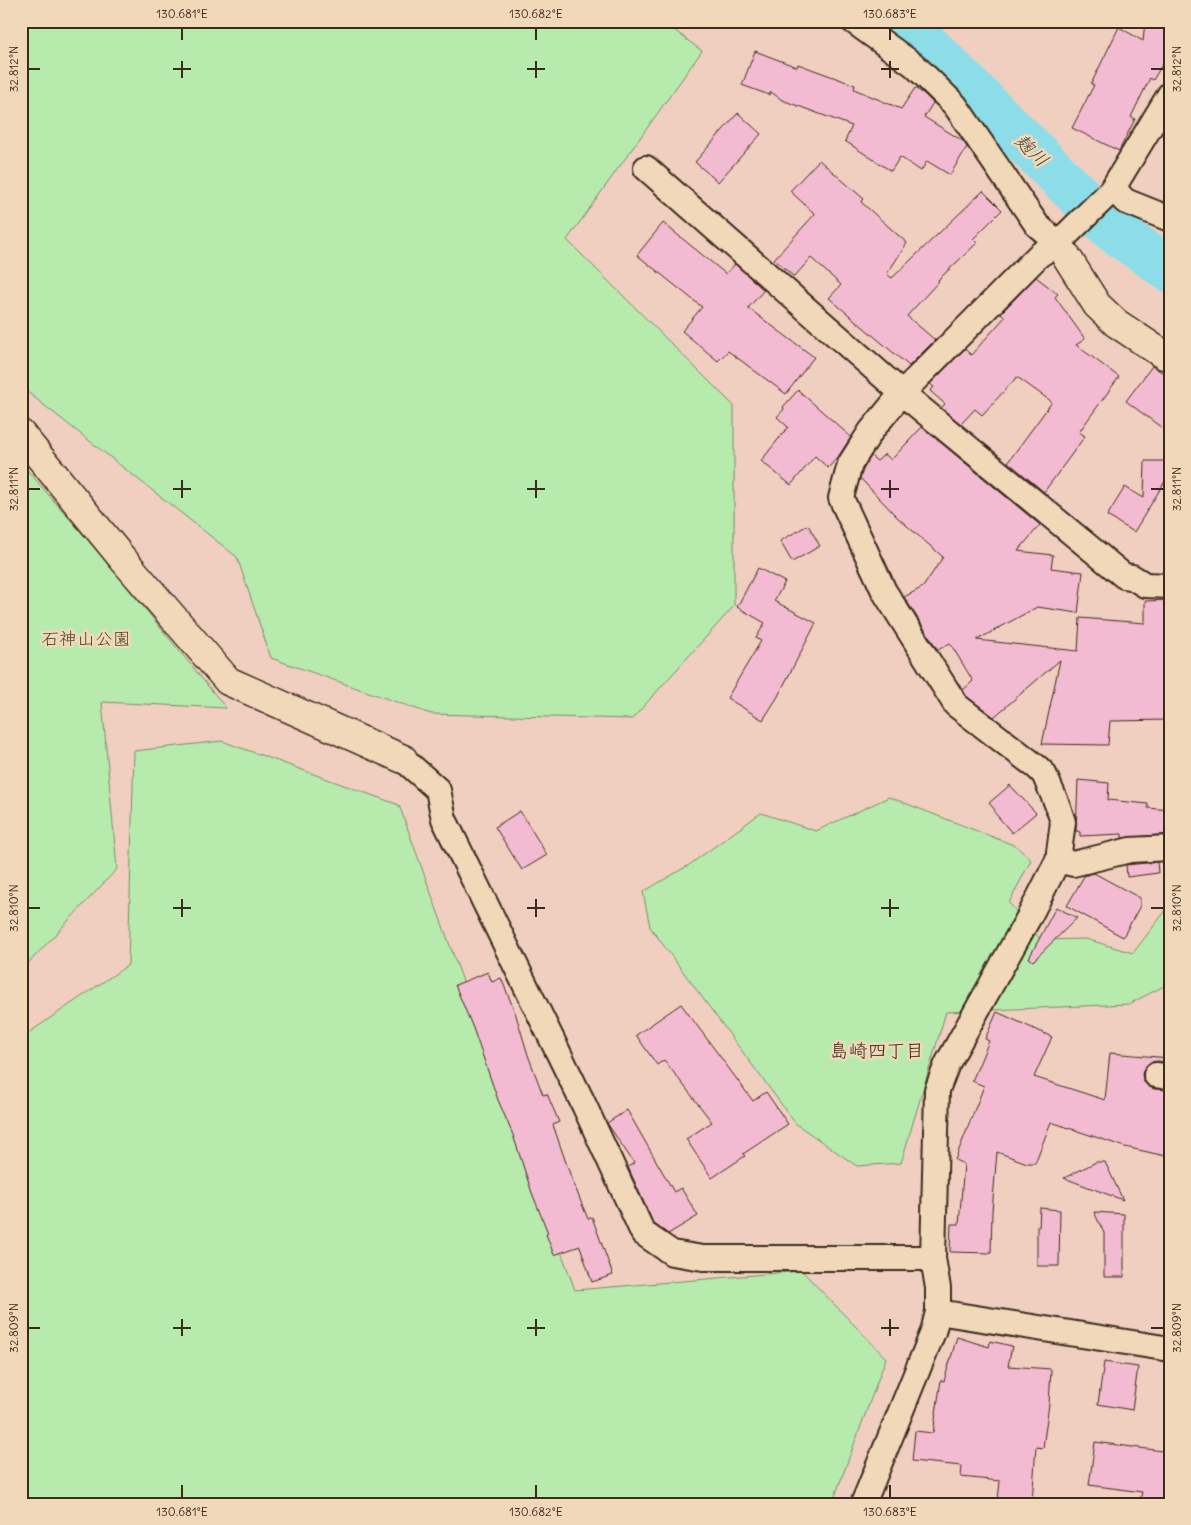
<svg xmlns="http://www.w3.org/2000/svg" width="1191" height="1525" font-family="Delius,'Klee One',sans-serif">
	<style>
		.green { fill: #b7ebad; stroke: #798a66 }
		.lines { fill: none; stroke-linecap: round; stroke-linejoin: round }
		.river { stroke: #8cdde7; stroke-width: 45 }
		.building { fill: #f3bbd1; stroke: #3b2a1e }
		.street-casing { stroke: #3b2a1e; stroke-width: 28 }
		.secondary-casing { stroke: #3b2a1e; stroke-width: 31 }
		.street { stroke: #f0d8b8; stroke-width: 24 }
		.secondary { stroke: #f0d8b8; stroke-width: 28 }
		.ticks { fill: none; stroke: #3b2a1e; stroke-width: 2 }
		.labels { text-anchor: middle; stroke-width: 5; stroke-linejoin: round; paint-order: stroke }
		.park-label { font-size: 18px; fill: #4e4733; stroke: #f0d8b8 }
		.water-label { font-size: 19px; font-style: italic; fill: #47453c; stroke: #f0d8b8 }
		.neighbourhood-label { font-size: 19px; fill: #3b2a1e; stroke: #f0d8b8 }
		.neatline { fill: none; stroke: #3b2a1e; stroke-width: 2 }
		.ticks-label { font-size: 12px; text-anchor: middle; fill: #3b2a1e }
	</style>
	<rect width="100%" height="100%" fill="#f1cfc0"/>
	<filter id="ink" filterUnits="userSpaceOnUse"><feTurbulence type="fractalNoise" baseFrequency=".02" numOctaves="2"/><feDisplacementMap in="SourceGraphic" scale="10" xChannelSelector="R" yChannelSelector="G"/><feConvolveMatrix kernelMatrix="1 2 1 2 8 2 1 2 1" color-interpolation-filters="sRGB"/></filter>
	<g filter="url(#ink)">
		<path class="green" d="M 21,21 L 662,21 L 702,51 L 567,240 L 734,406 L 734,606 L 632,719 L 431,714 L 271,658 L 237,557 L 21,387 Z
			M 21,463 L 101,555 L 226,708 L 102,702 L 117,869 L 21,971 Z
			M 222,741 L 399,805 L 575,1290 L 802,1271 L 886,1358 L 832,1504 L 21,1504 L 21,1038 L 128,965 L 134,751 Z
			M 889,797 L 1016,846 L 1031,860 L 1009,903 L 1041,940 L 1086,939 L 1133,953 L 1170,905 L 1170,983 L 1129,1004 L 946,1012 L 901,1163 L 857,1166 L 796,1124 L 650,927 L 643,892 L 689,865 L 761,813 L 816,831 Z"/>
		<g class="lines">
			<path class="river" d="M 901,21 L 909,27 L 1113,230 L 1170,270"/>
		</g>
		<path class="building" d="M 1145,21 L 1170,21 L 1170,51 L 1153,80 L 1150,78 L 1131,117 L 1135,119 L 1119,151 L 1072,128 L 1094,85 L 1091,84 L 1119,27 L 1143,41 Z
			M 755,51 L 797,67 L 798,64 L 855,85 L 854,89 L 901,109 L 915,88 L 924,94 L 933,103 L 924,117 L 963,141 L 967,147 L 950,175 L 927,161 L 921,171 L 900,157 L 891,171 L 845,141 L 852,126 L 782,100 L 771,92 L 769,95 L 742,85 Z
			M 738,113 L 761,134 L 718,182 L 695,162 Z
			M 819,160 L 864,199 L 861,202 L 907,243 L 887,274 L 892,278 L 983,191 L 1002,210 L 973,239 L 977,243 L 938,280 L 939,281 L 907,316 L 935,340 L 909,366 L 829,298 L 841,285 L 811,258 L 794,277 L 774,259 L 815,214 L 790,191 Z
			M 663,223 L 726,274 L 735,264 L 764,290 L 748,308 L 814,357 L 786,394 L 728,351 L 718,361 L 682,331 L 702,307 L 637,255 Z
			M 1036,277 L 1058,294 L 1055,297 L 1085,339 L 1076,345 L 1119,377 L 1079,432 L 1085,436 L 1044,492 L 1008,462 L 1052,402 L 1017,377 L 982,415 L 975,409 L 961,424 L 941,408 L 945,404 L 930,391 L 934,387 L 930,384 L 965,349 L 971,355 L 1005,317 L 1001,313 Z
			M 1152,366 L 1170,377 L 1170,434 L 1126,401 Z
			M 798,390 L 851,437 L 838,457 L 828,468 L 815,456 L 791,485 L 761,461 L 788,427 L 777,417 L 784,409 L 783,407 Z
			M 922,427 L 1040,525 L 1018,551 L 1053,555 L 1051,568 L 1083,572 L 1078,613 L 1037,607 L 977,640 L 1078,651 L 1080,618 L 1145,623 L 1145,601 L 1170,600 L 1170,720 L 1110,721 L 1108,745 L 1042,744 L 1060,660 L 994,717 L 966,696 L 963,690 L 973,681 L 950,643 L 938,650 L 904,597 L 923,587 L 943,557 L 898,518 L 860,478 L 863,470 L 871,456 L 877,461 L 885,454 L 891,460 Z
			M 1145,461 L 1170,461 L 1170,473 L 1134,532 L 1107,516 L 1125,487 L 1144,498 Z
			M 808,525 L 820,546 L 792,562 L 780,541 Z
			M 758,568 L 785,582 L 774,601 L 816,623 L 777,698 L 763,720 L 727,698 L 761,641 L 756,638 L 765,623 L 737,607 Z
			M 1078,780 L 1109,783 L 1108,800 L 1148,804 L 1148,808 L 1170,810 L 1170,834 L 1122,838 L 1122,834 L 1080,836 L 1080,832 L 1076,831 Z
			M 1010,785 L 1036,813 L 1012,833 L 994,812 L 995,810 L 989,803 Z
			M 520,811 L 547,855 L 522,870 L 495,827 Z
			M 1157,862 L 1158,873 L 1127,877 L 1126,865 Z
			M 1094,873 L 1140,898 L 1140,906 L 1123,937 L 1067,906 L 1084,876 Z
			M 1056,907 L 1077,918 L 1033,961 L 1029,958 Z
			M 488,972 L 492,982 L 501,978 L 515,1012 L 528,1055 L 543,1095 L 547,1094 L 559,1122 L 553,1125 L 571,1177 L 588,1219 L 592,1217 L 613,1275 L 592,1282 L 580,1246 L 554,1255 L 546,1234 L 548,1233 L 532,1193 L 513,1135 L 498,1100 L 473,1028 L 455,985 Z
			M 681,1004 L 753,1101 L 766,1092 L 788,1124 L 743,1154 L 745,1156 L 712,1178 L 686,1139 L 712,1122 L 664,1060 L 657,1065 L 636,1035 Z
			M 997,1012 L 1052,1037 L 1034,1077 L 1105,1100 L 1110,1053 L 1170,1058 L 1170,1063 L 1158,1061 L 1150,1062 L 1145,1067 L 1142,1074 L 1143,1081 L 1148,1086 L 1154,1089 L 1170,1090 L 1170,1157 L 1125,1147 L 1051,1122 L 1035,1163 L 1027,1163 L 997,1152 L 992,1211 L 991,1253 L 950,1252 L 951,1224 L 959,1224 L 964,1164 L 955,1160 L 984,1086 L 972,1081 L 989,1041 L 985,1039 Z
			M 627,1110 L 674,1192 L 681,1188 L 698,1216 L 668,1234 L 653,1223 L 628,1167 L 634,1163 L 607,1123 Z
			M 1096,1162 L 1105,1162 L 1123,1200 L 1064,1178 Z
			M 1040,1208 L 1060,1210 L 1059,1266 L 1037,1266 L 1037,1226 L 1039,1227 Z
			M 1094,1212 L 1124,1214 L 1124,1277 L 1104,1277 L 1104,1233 Z
			M 957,1337 L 989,1347 L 990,1341 L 1012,1346 L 1008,1366 L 1051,1369 L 1049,1404 L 1043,1448 L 1036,1447 L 1032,1502 L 998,1500 L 1000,1481 L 961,1477 L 962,1466 L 912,1461 L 915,1431 L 933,1433 L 941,1380 L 944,1381 Z
			M 1104,1362 L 1138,1367 L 1132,1410 L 1098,1404 Z
			M 1095,1442 L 1170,1452 L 1170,1504 L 1139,1504 L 1142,1492 L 1089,1485 Z"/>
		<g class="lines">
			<g class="street-casing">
				<path id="street" d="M 853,21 L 914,65 L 955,105 L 1037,225 L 1058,243
					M 646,168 L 902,393 L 1124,576 L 1132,577 L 1145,585 L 1170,586
					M 1113,188 L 1125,201 L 1170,219
					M 403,759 L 438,790 L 444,819 L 584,1105 L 643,1233 L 672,1253 L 703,1258 L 933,1258
					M 1058,860 L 1073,864 L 1130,850 L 1170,848
					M 1156,1075 L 1170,1077
					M 938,1312 L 1170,1349
					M 863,1504 L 933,1332 L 938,1312 L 938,1288 L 933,1258 L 937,1090 L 947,1064 L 1029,917 L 1058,860 L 1063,822 L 1057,804 L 1044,774 L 1038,768 L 956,705 L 884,591 L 841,498 L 850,464 L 871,431 L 902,393 L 1039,255 L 1058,243 L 1106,196 L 1113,188 L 1170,94"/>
			</g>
			<g class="secondary-casing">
				<path id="secondary" d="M 1058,243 L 1097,305 L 1116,323 L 1164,355 L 1170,356
					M 21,434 L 122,558 L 228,681 L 403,759"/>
			</g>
			<use href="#street" class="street"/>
			<use href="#secondary" class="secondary"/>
		</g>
	</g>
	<path class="ticks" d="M 182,28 L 182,40M 536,28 L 536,40M 890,28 L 890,40M 182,61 L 182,78M 536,61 L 536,78M 890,61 L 890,78M 28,69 L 40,69M 173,69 L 191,69M 527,69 L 545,69M 881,69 L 899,69M 1151,69 L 1164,69M 182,480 L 182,498M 536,480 L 536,498M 890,480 L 890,498M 28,489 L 40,489M 173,489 L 191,489M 527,489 L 545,489M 881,489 L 899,489M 1151,489 L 1164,489M 182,899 L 182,917M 536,899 L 536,917M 890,899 L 890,917M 28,908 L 40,908M 173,908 L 191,908M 527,908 L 545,908M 881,908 L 899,908M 1151,908 L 1164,908M 182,1319 L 182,1336M 536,1319 L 536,1336M 890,1319 L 890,1336M 28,1328 L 40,1328M 173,1328 L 191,1328M 527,1328 L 545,1328M 881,1328 L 899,1328M 1151,1328 L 1164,1328M 182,1485 L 182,1498M 536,1485 L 536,1498M 890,1485 L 890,1498"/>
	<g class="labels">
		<g class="park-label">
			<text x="86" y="645">石神山公園</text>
		</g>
		<g class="water-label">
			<text transform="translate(1032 150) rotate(44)" y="7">麹川</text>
		</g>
		<g class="neighbourhood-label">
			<text x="877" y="1057">島崎四丁目</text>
		</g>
	</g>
	<rect width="1191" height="1525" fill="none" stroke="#f0d8b8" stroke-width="55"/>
	<rect x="28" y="28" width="1136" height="1470" class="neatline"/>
	<g class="ticks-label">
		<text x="182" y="18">130.681°E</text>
		<text x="536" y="18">130.682°E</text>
		<text x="890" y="18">130.683°E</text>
		<text transform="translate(14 69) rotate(-90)" y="4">32.812°N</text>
		<text transform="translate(1177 69) rotate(-90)" y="4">32.812°N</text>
		<text transform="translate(14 489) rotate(-90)" y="4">32.811°N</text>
		<text transform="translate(1177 489) rotate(-90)" y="4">32.811°N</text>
		<text transform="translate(14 908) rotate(-90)" y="4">32.810°N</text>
		<text transform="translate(1177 908) rotate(-90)" y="4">32.810°N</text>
		<text transform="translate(14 1328) rotate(-90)" y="4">32.809°N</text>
		<text transform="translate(1177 1328) rotate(-90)" y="4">32.809°N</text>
		<text x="182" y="1516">130.681°E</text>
		<text x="536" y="1516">130.682°E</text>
		<text x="890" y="1516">130.683°E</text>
	</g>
</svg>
